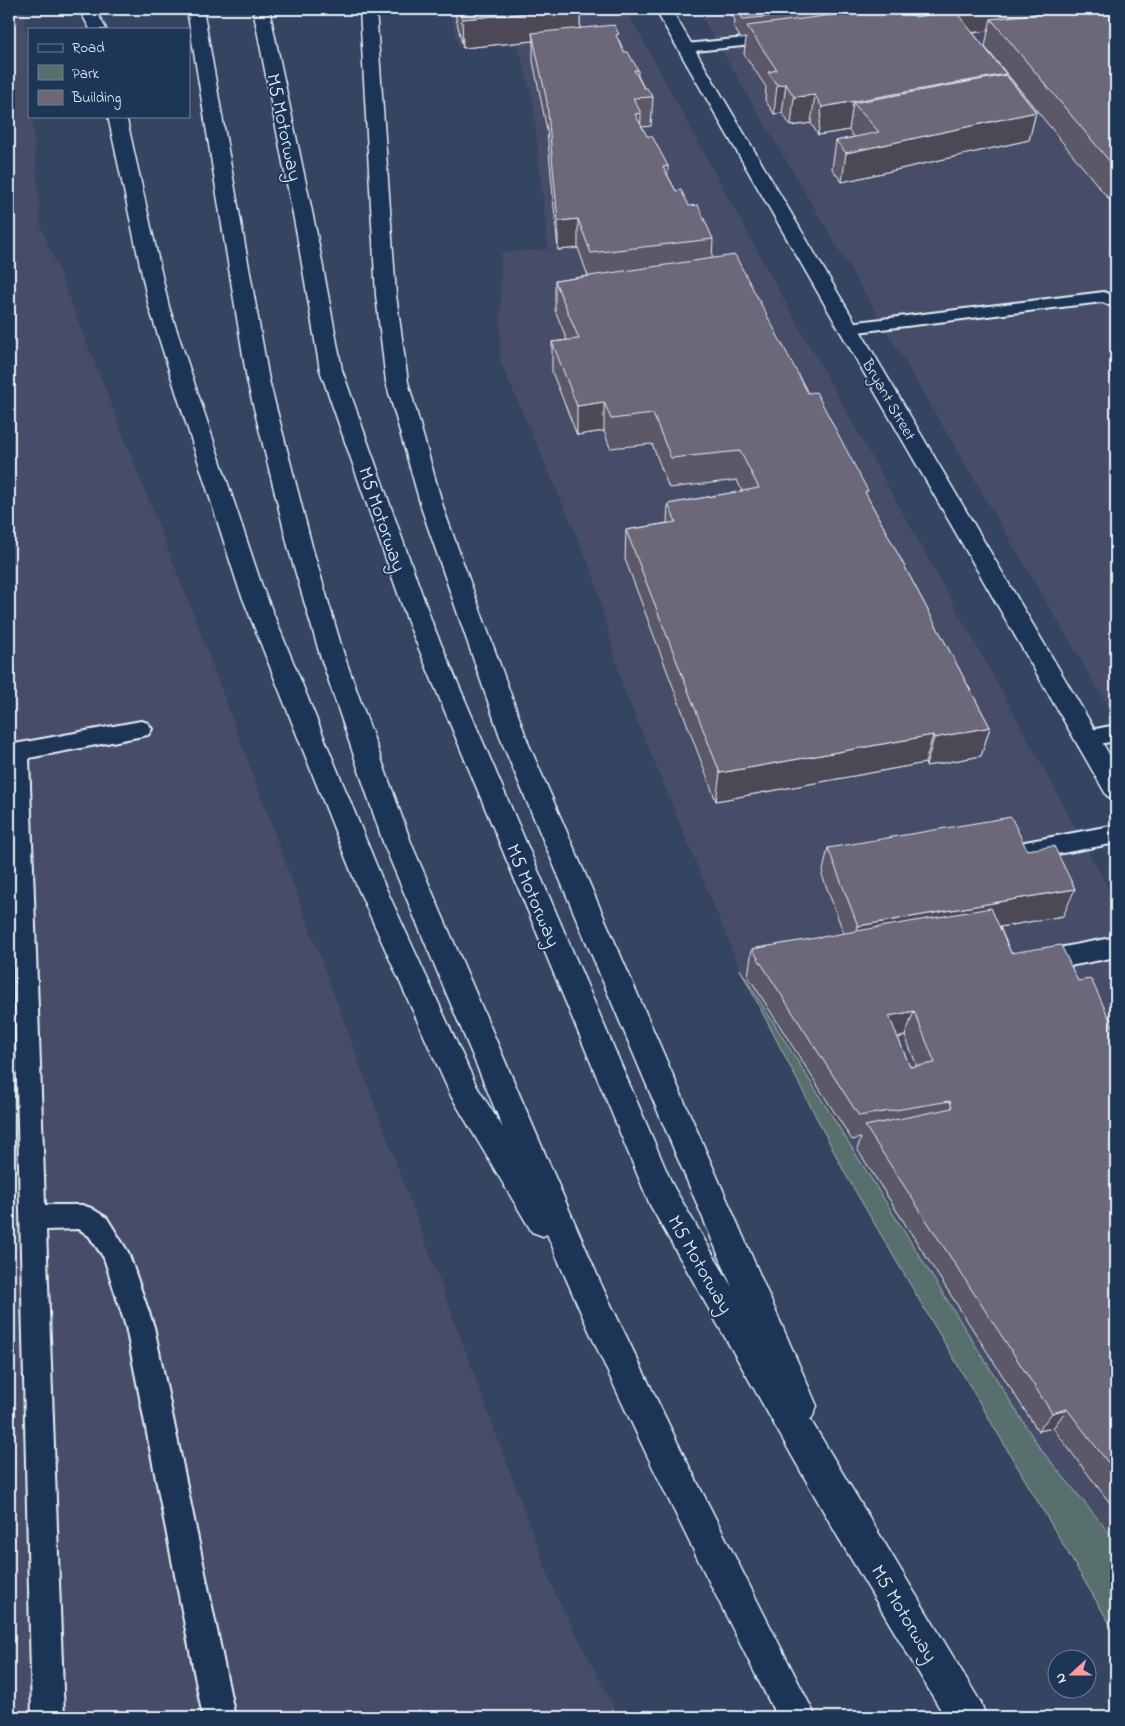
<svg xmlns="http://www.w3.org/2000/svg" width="1125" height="1726" font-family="'Indie Flower',sans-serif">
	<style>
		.built { fill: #464e68 }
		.green { fill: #58706d; stroke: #a0b0b2 }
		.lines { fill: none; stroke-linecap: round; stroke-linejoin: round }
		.service-casing { stroke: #e8f1f8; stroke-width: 4 }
		.minor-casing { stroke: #e8f1f8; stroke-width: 3 }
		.motorway-casing { stroke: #e8f1f8; stroke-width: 3 }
		.service { fill: #1d3557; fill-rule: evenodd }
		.minor { fill: #1d3557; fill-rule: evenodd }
		.motorway { fill: #1d3557; fill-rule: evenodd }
		.wall { fill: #5d5968; stroke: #e8f1f8; fill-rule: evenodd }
		.shaded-wall { fill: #4c4855; stroke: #e8f1f8 }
		.building { fill: #6c6779; stroke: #e8f1f8; fill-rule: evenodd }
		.labels { text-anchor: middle; stroke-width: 4; stroke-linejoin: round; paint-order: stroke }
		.far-street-label { font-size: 16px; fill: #e8f1f8; stroke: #1d3557 }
		.street-label { font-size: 20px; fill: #e8f1f8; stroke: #1d3557 }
	</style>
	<rect width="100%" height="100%" fill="#354461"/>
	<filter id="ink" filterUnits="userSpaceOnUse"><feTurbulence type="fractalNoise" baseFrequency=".02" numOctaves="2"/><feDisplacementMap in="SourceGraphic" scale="10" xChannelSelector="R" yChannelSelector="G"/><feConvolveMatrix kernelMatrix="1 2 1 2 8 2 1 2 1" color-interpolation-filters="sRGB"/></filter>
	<g filter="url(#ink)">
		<path class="built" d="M 9,9 L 24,9 L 29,73 L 29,116 L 32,116 L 41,226 L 196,621 L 556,1596 L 619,1717 L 9,1717 Z
			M 450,9 L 626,9 L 772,278 L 993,675 L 1116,903 L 1116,1541 L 1039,1447 L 842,1141 L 740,969 L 622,684 L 593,573 L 500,361 L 501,253 L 548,249 L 533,100 L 518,45 L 459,49 Z
			M 697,9 L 1116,9 L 1116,720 Z"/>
		<path class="green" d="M 740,969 L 1039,1447 L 1116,1541 L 1116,1632 L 1108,1621 L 847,1177 Z"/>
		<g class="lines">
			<g class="service-casing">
				<path id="service" d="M 774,35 L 779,36 L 781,39 L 779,42 L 686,52 L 679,48 L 686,44 Z
					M 1104,292 L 1116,297 L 1116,308 L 1102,302 L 849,333 L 843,332 L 841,328 L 843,324 L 849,323 Z
					M 141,721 L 148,723 L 152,729 L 148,735 L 29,758 L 45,1205 L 82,1205 L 91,1208 L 107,1218 L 128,1252 L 154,1327 L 235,1717 L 203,1717 L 126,1327 L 104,1258 L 89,1236 L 79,1229 L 46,1230 L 64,1717 L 32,1717 L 9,745 Z
					M 1116,725 L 1116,741 L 1087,746 L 1080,744 L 1076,738 L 1080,732 Z
					M 1116,825 L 1116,843 L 1025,860 L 1017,857 L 1014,851 L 1017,845 L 1025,842 Z
					M 1116,937 L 1116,957 L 1059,968 L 1051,965 L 1047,958 L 1051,951 L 1059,948 Z"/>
			</g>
			<g class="minor-casing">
				<path id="minor" d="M 655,9 L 671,9 L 1116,766 L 1116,799 L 1107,796 Z"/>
			</g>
			<g class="motorway-casing">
				<path id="motorway" d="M 79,9 L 95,9 L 106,29 L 90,29 Z
					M 187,9 L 203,9 L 269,380 L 313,550 L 344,655 L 412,845 L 602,1286 L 684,1456 L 816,1717 L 777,1717 C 697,1558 616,1399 547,1234 L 543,1236 L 532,1232 L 451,1096 L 356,884 L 238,586 L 149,307 L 108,116 L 126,116 L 169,307 L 262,586 L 384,884 L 477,1087 L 503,1128 L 384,845 L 320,655 L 289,550 L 247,380 Z
					M 253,9 L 269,9 L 317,235 L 342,370 L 433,625 L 673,1186 L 732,1287 L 503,745 L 422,510 L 386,382 L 376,295 L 360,9 L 376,9 L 396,295 L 408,382 L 444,510 L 529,745 L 817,1406 L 812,1418 L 810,1419 L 981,1703 L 986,1717 L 945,1717 L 838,1537 L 650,1205 L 409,625 L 320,370 L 297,235 Z"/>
			</g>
			<use href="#service" class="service"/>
			<use href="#minor" class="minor"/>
			<use href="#motorway" class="motorway"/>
		</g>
		<path class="wall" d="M 454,9 L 582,9 L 582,13 L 580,13 L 580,28 L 619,40 L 624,52 L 638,70 L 638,76 L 644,88 L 653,97 L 651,126 L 642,127 L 676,191 L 689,206 L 713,239 L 712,259 L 808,393 L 867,496 L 990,727 L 981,756 L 926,766 L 925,763 L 716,801 L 625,559 L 626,530 L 667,523 L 668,504 L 742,491 L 737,480 L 669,488 L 652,444 L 610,448 L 604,431 L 577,435 L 552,372 L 552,342 L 567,340 L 555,310 L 555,281 L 588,276 L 578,248 L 558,250 L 547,130 L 533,61 L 533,41 L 463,48 Z
			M 729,9 L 908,9 L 901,9 L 903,12 L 915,17 L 932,15 L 932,13 L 928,9 L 1116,9 L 1116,208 L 985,47 L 988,31 L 973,33 L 1036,112 L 1029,140 L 842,182 L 832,169 L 836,141 L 854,137 L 849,131 L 849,130 L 818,135 L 811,123 L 791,126 L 782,113 L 774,114 L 765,100 L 766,87 L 744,54 L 746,38 L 741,39 L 734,27 L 735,20 Z
			M 828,848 L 1027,850 L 1063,916 L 1000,927 L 1011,953 L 1078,981 L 1116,1033 L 1116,1511 L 1053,1428 L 1038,1431 L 857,1149 L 861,1138 L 852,1140 L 748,976 L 752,949 L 844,934 L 822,875 ZM 905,1036 L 917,1066 L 910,1067 L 898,1038 Z"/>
		<path class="shaded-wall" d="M 571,9 L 582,9 L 582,13 L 580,13 L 580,36 L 532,33 L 533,41 L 463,48 L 462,19 Z
			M 954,9 L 1086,9 L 991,19 L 988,31 L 949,35 Z
			M 1006,74 L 1000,102 L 853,103 L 849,130 L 818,135 L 822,107 Z
			M 786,84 L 782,113 L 774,114 L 777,85 Z
			M 815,95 L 811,123 L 791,126 L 794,97 Z
			M 1036,112 L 1029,140 L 842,182 L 846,153 Z
			M 641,113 L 640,142 L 635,114 Z
			M 668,166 L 667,195 L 663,167 Z
			M 578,219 L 578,248 L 558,250 L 558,221 Z
			M 604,402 L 604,431 L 577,435 L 577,406 Z
			M 990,727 L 981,756 L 926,766 L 934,738 Z
			M 933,735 L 925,763 L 716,801 L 720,773 Z
			M 1075,889 L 1063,916 L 851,953 L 858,926 Z
			M 914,1011 L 905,1036 L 881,1041 L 889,1016 Z
			M 1067,1409 L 1053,1428 L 1038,1431 L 1052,1413 Z"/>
		<path class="building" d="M 459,9 L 571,9 L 462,19 Z
			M 737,9 L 794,9 L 797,14 L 743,19 Z
			M 879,9 L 900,9 L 903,12 L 910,11 L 915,17 L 935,14 L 932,11 L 944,9 L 948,13 L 956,12 L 1006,74 L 822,107 L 815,95 L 794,97 L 786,84 L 777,85 L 768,72 L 777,70 L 747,26 Z
			M 1075,9 L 1116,9 L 1116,169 L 991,19 Z
			M 614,25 L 619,34 L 616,35 L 624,52 L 628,52 L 638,70 L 634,70 L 644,88 L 647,88 L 653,97 L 633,98 L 641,113 L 635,114 L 647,136 L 652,136 L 668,166 L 663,167 L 676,191 L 681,190 L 689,206 L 698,205 L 713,239 L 591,253 L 578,219 L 558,221 L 547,102 L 532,33 Z
			M 1006,75 L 1036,112 L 846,153 L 836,141 L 879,132 L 853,103 Z
			M 735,255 L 808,393 L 816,392 L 868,491 L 865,492 L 990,727 L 934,738 L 933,735 L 720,773 L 626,530 L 676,522 L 668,504 L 759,488 L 740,451 L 671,458 L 653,414 L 611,419 L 604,402 L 577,406 L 552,342 L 579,339 L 555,281 Z
			M 1011,817 L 1027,850 L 1054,846 L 1075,889 L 858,926 L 828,848 Z
			M 991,908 L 1011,953 L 1061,945 L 1078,981 L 1091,979 L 1116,1033 L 1116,1473 L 1067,1409 L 1052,1413 L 865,1126 L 952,1108 L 950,1101 L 859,1116 L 752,949 ZM 914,1011 L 935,1063 L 910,1067 L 889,1016 Z"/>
	</g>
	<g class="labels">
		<g class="far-street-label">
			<text transform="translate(890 399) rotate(60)" y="6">Bryant Street</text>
		</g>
		<g class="street-label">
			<text transform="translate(285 127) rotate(78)" y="7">M5 Motorway</text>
			<text transform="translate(383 519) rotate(71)" y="7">M5 Motorway</text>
			<text transform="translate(534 895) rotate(67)" y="7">M5 Motorway</text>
			<text transform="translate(701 1264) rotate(60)" y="7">M5 Motorway</text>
			<text transform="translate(905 1613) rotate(59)" y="7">M5 Motorway</text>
		</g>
	</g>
	<rect width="1125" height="1726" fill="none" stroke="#1d3557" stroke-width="30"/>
	<rect x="15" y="15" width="1095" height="1696" fill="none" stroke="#e8f1f8" stroke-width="2" filter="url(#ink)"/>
	<rect x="28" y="28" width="162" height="90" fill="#1d3557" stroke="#6e8097"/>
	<rect x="38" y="44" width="25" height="8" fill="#1d3557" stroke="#6e8097"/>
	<text x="72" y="52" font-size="15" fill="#e8f1f8">Road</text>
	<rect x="38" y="65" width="25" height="15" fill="#58706d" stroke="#6e8097"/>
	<text x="72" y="78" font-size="15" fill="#e8f1f8">Park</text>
	<rect x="38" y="90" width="25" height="15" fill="#6c6779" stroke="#6e8097"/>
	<text x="72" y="102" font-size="15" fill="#e8f1f8">Building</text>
	<g transform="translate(1072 1674) rotate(249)"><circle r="24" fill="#1d3557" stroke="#6e8097"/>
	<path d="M0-4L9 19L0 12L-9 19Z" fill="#ff9aa2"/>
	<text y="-8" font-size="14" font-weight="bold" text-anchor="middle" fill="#e8f1f8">N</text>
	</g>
</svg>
